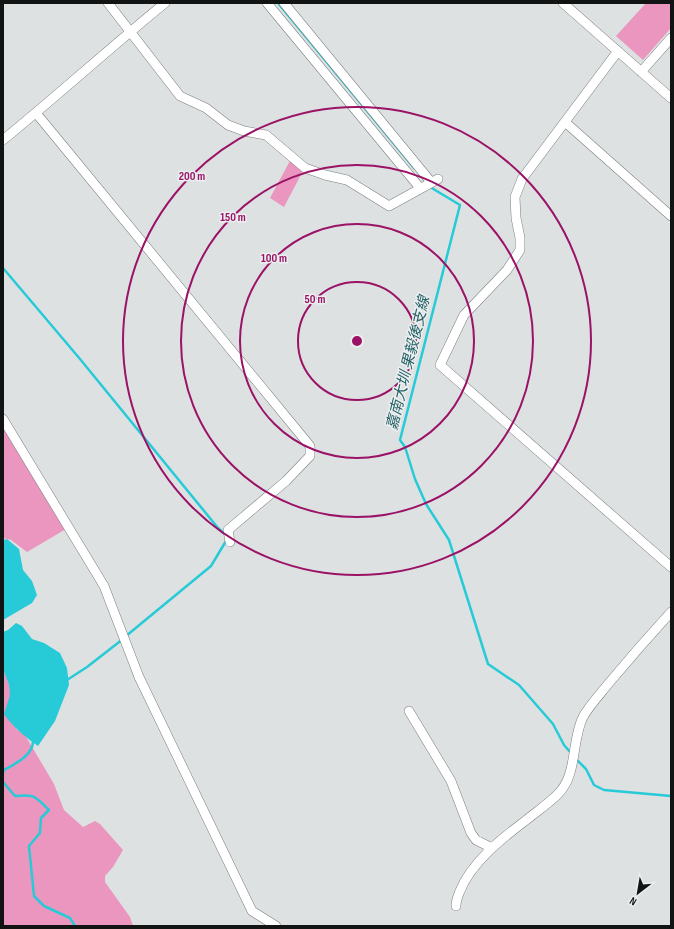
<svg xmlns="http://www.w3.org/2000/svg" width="674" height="929" font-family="'Sofia Sans Condensed','Noto Sans TC',sans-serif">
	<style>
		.green { fill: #ea96bf }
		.water { fill: #27cad7 }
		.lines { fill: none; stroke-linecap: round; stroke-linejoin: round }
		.stream { stroke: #27cad7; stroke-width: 2.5 }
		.minor-casing { stroke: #7b7e7f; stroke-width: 10 }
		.minor { stroke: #fff; stroke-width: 9 }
		.ring { fill: none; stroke: #9a1366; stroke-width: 2 }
		.labels { text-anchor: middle; stroke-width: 3; stroke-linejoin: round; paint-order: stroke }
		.water-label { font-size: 15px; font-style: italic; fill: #266267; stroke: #ebefef }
		.centre { fill: #9a1366; stroke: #ebefef; stroke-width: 2 }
		.ring-label { font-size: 12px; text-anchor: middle; font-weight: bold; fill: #9a1366; stroke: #ebefef; stroke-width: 3; stroke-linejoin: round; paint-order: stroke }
	</style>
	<rect width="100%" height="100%" fill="#dee1e2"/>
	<path class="green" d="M 646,3 L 671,3 L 671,28 L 643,60 L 616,36 Z
		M 292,157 L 305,167 L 284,207 L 270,198 Z
		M 3,417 L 66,529 L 27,552 L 11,540 L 3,538 Z
		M 3,669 L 9,685 L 16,729 L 25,735 L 54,784 L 64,810 L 83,827 L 95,821 L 100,824 L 123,850 L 113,867 L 105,876 L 105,882 L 130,917 L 133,926 L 3,926 Z"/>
	<path class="water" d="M 7,539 L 19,549 L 23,570 L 32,581 L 37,595 L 32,603 L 3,620 L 3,540 Z
		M 16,623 L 22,626 L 32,639 L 44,643 L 60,653 L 67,668 L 69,685 L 55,721 L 38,746 C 25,737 13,727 4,714 L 10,695 L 9,685 L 3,669 L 3,632 L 8,630 Z"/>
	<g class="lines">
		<path class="stream" d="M 278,3 L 414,168
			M 430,187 L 460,205 L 400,440 L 405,447 L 415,479 L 426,504 L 449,540 L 488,664 L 519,685 L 553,724 L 564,745 L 571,753
			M 3,268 L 80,359 L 218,528 L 226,535
			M 126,636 L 211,566 L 226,541
			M 67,680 L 87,667 L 123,639
			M 576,759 L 586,769 L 594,785 L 604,790 L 671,796
			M 3,773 L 4,770 C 15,764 34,755 33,740
			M 3,782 L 15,796 C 35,794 35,796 49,810 L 41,818 L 40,833 L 29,846 L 34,896 L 44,906 L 70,918 L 75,926"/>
		<g class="minor-casing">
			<path id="minor" d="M 108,3 L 180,96 L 206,108 L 228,125 L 244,131 L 266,135 L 305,168 L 325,175 L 347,180 L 389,206 L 438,179
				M 267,3 L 420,188
				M 284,3 L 431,182
				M 563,3 L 671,98
				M 618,51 L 522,179 L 515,197 L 516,218 L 520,238 L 520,250 L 507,270 L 464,315 L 440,365 L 671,567
				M 641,72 L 671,38
				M 36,113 L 310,446 L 310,456 L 286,481 L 228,530 L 230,542
				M 565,122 L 671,216
				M 3,140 C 58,95 110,48 165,3
				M 3,419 L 104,586 L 139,677 L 252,911 L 276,926
				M 409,711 L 451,781 L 471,833 L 476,840 L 492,848
				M 456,906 C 456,900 458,896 460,891 C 471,863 501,839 525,821 C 536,812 548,804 558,794 C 578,774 571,741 583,717 C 589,706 601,693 609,683 C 629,659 650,635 671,612"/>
		</g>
		<use href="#minor" class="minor"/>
	</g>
	<g class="ring">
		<circle cx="357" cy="341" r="59"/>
		<circle cx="357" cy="341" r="117"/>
		<circle cx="357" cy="341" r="176"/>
		<circle cx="357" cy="341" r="234"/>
	</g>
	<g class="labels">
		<g class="water-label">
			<text transform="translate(408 363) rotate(-76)" y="5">嘉南大圳 果毅後支線</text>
		</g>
	</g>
	<circle cx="357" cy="341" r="6" class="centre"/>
	<g class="ring-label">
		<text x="192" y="180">200 m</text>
		<text x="233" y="221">150 m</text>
		<text x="274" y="262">100 m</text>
		<text x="315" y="303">50 m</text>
	</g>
	<rect width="674" height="929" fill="none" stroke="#121313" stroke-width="8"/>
	<g transform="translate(638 893) rotate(211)" stroke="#ebefef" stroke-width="3" paint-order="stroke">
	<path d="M0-3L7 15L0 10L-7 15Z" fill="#121313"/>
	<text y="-6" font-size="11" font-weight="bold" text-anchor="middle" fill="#121313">N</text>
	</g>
</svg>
